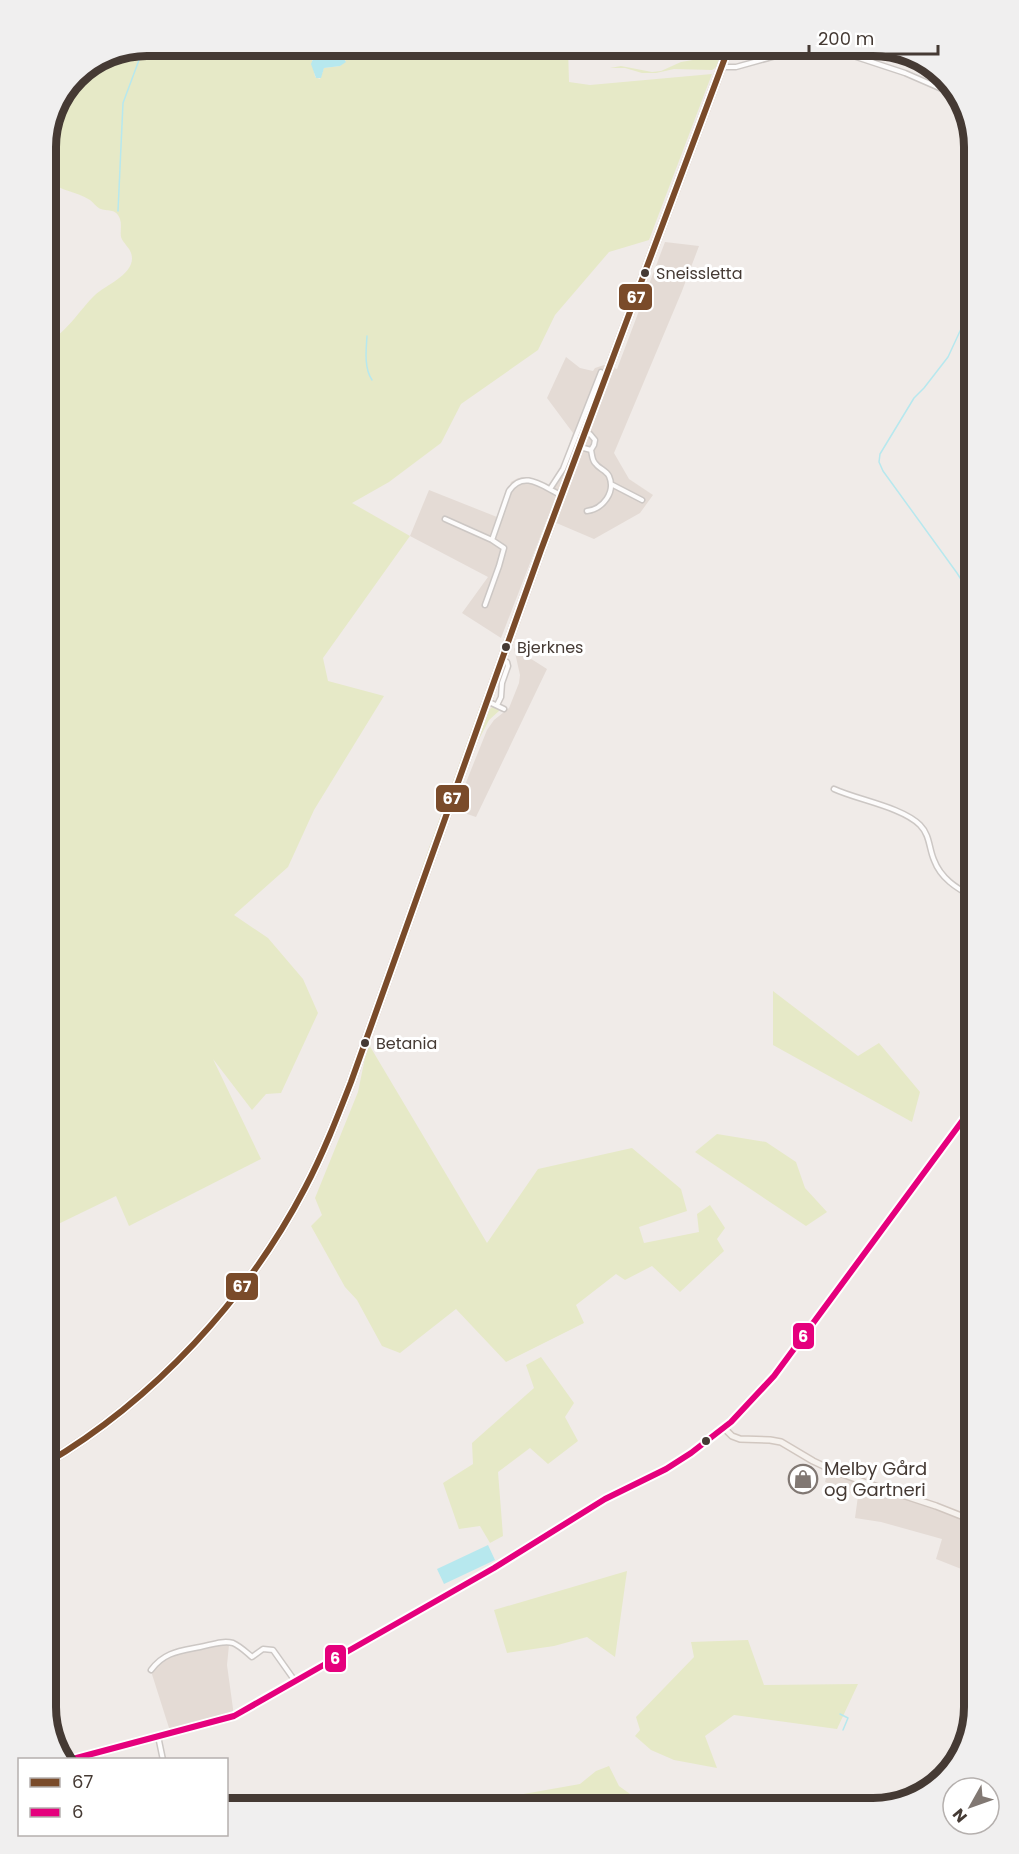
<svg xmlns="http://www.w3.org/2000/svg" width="1019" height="1854" font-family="Poppins,sans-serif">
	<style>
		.residential { fill: #e4dbd5 }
		.green { fill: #e6e9c7; fill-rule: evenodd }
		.water { fill: #b7e8ee }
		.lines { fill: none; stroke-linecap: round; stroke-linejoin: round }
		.stream { stroke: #b7e8ee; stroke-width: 1.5 }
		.street-casing { stroke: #ccc7c4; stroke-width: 7 }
		.secondary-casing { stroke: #d1c7c0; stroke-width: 8 }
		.highway-casing { stroke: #c8b0a3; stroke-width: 10 }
		.street { stroke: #fdfcfc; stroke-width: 4 }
		.secondary { stroke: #f6f2ee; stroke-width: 5 }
		.highway { stroke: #ece0d8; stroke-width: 7 }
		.bus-1-casing { stroke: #fff; stroke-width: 10 }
		.bus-2-casing { stroke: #fff; stroke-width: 10 }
		.bus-1 { stroke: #7a4b2a; stroke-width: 6 }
		.bus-2 { stroke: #e5007d; stroke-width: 6 }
		.bus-dot { fill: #453a34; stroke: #fff; stroke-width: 2 }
		.labels { text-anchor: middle; stroke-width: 6; stroke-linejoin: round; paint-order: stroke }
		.bus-label { font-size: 16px; fill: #453a34; stroke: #fff; text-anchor: start }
		.poi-label { font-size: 18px; fill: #453a34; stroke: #fff; text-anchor: start }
		.rim { fill: none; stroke: #453a34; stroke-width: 8 }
		.line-badge { stroke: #fff; stroke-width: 2 }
		.badge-label { font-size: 16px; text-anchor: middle; font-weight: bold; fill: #fff }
	</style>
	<rect width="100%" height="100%" fill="#f0ebe8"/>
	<path class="residential" d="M 665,242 L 699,246 L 682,291 L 614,453 L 629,479 L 653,495 L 640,513 L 594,539 L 547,519 L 501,638 L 462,613 L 488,577 L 410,536 L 429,490 L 497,517 L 511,482 L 518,478 L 529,477 L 546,485 L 550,485 L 562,467 L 573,433 L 547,398 L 566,357 L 580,368 L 593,371 L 595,368 L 604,365 L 617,369 Z
		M 514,648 L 547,669 L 476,817 L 455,810 L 487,730 L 494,720 L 509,708 L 519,683 L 520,675 Z
		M 828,1469 L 974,1521 L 974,1574 L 936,1559 L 942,1539 L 881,1522 L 855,1518 L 858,1496 L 825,1482 Z
		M 228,1642 L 229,1645 L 227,1665 L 234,1716 L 202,1720 L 170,1731 L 150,1668 L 177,1652 Z"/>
	<path class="green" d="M 721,47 L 725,47 L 718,66 L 712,70 L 674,69 L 656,73 L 642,73 L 625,68 L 610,68 L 621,66 L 652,72 L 661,71 L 681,62 L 716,56 Z
		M 568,48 L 569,82 L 590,85 L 712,74 L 649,240 L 609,252 L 555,315 L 538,350 L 461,404 L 441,443 L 389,482 L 352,503 L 410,536 L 323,658 L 328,681 L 384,696 L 314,810 L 288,867 L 234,915 L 268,938 L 303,979 L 318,1013 L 281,1093 L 266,1094 L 252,1110 L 213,1059 L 261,1159 L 129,1226 L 116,1196 L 50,1228 L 45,1237 L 45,342 C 62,339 82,307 95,295 C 106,285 138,273 131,253 C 129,247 123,243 121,237 C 120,231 122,225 120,219 C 116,208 109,212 101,209 C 97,208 94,203 90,200 C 76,191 58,191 45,178 L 45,140 L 75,74 L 108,53 ZM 322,51 L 339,56 L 346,61 L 340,66 L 324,68 L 320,79 L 315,77 L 312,60 L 318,53 Z
		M 481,703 L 482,706 L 423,871 L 421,870 Z
		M 492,707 L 498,708 L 499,711 L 489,720 L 477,743 L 430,868 L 475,742 L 488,711 Z
		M 773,991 L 858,1056 L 879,1043 L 920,1092 L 912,1122 L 773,1045 Z
		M 368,1043 L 487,1243 L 538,1169 L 632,1148 L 681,1189 L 687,1211 L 639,1227 L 644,1243 L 699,1232 L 697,1214 L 710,1205 L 725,1228 L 717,1239 L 724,1251 L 680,1292 L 652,1266 L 625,1280 L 616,1274 L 576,1305 L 584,1323 L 506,1362 L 456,1309 L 400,1353 L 382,1346 L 357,1300 L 345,1287 L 311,1226 L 322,1215 L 315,1198 L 358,1092 Z
		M 717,1134 L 766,1142 L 796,1162 L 805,1188 L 827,1212 L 806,1226 L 695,1152 Z
		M 541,1357 L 574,1403 L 565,1417 L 578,1441 L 548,1464 L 530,1448 L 498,1472 L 503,1536 L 490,1543 L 480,1526 L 459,1529 L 443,1483 L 473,1464 L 472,1443 L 534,1388 L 526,1365 Z
		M 627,1571 L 615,1657 L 587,1637 L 554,1646 L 507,1653 L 494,1610 Z
		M 748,1640 L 764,1685 L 858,1684 L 837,1729 L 734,1715 L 705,1736 L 717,1768 L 674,1760 L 651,1750 L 635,1736 L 640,1730 L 636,1717 L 694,1657 L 691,1642 Z
		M 609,1766 L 619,1786 L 644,1804 L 476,1805 L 495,1799 L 580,1784 L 596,1771 Z"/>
	<path class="water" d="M 320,51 L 342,56 L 346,62 L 340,66 L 324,68 L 321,78 L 316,78 L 311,64 L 313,59 Z
		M 488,1545 L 495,1560 L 444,1584 L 437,1569 Z"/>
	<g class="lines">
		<path class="stream" d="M 60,107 L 77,80 L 80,71
			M 118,211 L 123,103 L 142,52
			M 367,336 C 366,350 364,368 372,380
			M 974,600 L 957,573 L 883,471 L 879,462 L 880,454 L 914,398 L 924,388 L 948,357 L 974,301
			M 840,1714 L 848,1718 L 843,1730"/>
		<g class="street-casing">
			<path id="street" d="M 721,67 L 736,67 L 808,47 L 823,46 L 905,73 L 958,96
				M 590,434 L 595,440 L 594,445 L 591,450
				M 580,447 L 591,450 C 592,454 592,460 595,463 C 599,469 606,470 609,476 C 616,492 603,509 587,511
				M 611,484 L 642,500
				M 550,489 L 563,469 L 601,372
				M 445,519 L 492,540 L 504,548 L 499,566 L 485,605
				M 492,540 L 509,491 C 524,469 543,487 561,495
				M 487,701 L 504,709
				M 497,705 L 501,697 L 502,683 L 508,666 L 507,662 L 502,661
				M 834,789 C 858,800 902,807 920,825 C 930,835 929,849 934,860 C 941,879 957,888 974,898
				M 151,1670 C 164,1652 180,1651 200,1647 C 211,1645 222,1640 233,1643 C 240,1646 246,1652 252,1657 L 263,1649 L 273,1650 L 295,1681
				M 158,1736 L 163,1760"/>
		</g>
		<g class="secondary-casing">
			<path id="secondary" d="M 724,1428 L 732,1436 L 740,1439 L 770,1440 L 781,1442 L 813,1461 L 832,1470 L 869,1484 L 936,1506 L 974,1521
				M 69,1760 L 234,1716 L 494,1568 L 605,1499 L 666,1469 L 691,1453 L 731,1422 L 774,1376 L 974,1105"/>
		</g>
		<g class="highway-casing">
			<path id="highway" d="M 45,1464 C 154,1400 247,1299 305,1188 C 323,1154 337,1118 351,1082 L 541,550 L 729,47"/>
		</g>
		<use href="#street" class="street"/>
		<use href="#secondary" class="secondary"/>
		<use href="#highway" class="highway"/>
		<g class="bus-1-casing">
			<path id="bus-1" d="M 45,1464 C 154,1400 247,1299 305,1188 C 323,1154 337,1118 351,1082 L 541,550 L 729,47"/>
		</g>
		<g class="bus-2-casing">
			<path id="bus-2" d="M 69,1760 L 234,1716 L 494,1568 L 605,1499 L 666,1469 L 691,1453 L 731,1422 L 774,1376 L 974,1105"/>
		</g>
		<use href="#bus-1" class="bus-1"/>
		<use href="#bus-2" class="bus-2"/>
	</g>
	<defs>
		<g id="shop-ring" transform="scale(1.5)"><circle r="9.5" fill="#fff" stroke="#817873" stroke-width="1.5"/><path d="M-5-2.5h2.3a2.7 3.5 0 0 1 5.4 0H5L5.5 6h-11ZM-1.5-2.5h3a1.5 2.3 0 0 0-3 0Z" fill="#817873"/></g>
	</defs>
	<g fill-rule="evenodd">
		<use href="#shop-ring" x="803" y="1479"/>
	</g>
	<g class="bus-dot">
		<circle cx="645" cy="273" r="5"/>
		<circle cx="506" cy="647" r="5"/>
		<circle cx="365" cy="1043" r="5"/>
		<circle cx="706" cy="1441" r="5"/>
	</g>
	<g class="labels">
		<g class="bus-label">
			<text x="656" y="279">Sneissletta</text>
			<text x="517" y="653">Bjerknes</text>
			<text x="376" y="1049">Betania</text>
		</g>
		<g class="poi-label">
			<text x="824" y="1475">Melby Gård<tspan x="824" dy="21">og Gartneri</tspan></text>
		</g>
	</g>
	<path d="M0 0H1019V1854H0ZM147 56H873A91 91 0 0 1 964 147V1707A91 91 0 0 1 873 1798H147A91 91 0 0 1 56 1707V147A91 91 0 0 1 147 56Z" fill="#f0efef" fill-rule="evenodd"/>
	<path class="rim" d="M147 56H873A91 91 0 0 1 964 147V1707A91 91 0 0 1 873 1798H147A91 91 0 0 1 56 1707V147A91 91 0 0 1 147 56Z"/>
	<g class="line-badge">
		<rect x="618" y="283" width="35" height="28" rx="6" fill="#7a4b2a"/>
		<rect x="435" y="784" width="35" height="29" rx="6" fill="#7a4b2a"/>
		<rect x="225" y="1272" width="34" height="29" rx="6" fill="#7a4b2a"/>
		<rect x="792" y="1322" width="23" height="28" rx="6" fill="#e5007d"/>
		<rect x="324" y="1644" width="23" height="29" rx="6" fill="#e5007d"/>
	</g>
	<g class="badge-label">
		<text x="636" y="303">67</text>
		<text x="452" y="804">67</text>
		<text x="242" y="1292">67</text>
		<text x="803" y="1342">6</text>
		<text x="335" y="1664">6</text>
	</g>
	<rect x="18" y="1758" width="210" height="78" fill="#ffffff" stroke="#b5b0ae" stroke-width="1.5"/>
	<rect x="30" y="1778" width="30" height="9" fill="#7a4b2a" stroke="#b5b0ae" stroke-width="1.5"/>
	<text x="72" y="1788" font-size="18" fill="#453a34">67</text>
	<rect x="30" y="1808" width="30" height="9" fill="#e5007d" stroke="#b5b0ae" stroke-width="1.5"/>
	<text x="72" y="1818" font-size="18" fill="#453a34">6</text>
	<g transform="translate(971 1806) rotate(230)"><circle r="28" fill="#ffffff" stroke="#b5b0ae" stroke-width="1.5"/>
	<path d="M0-4.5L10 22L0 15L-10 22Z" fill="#817873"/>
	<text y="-9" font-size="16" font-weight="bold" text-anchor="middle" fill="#453a34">N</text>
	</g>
	<path d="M809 45v9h129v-9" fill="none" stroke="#453a34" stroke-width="3"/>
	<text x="818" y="45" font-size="18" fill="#453a34" stroke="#ffffff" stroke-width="4.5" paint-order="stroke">200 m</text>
</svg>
